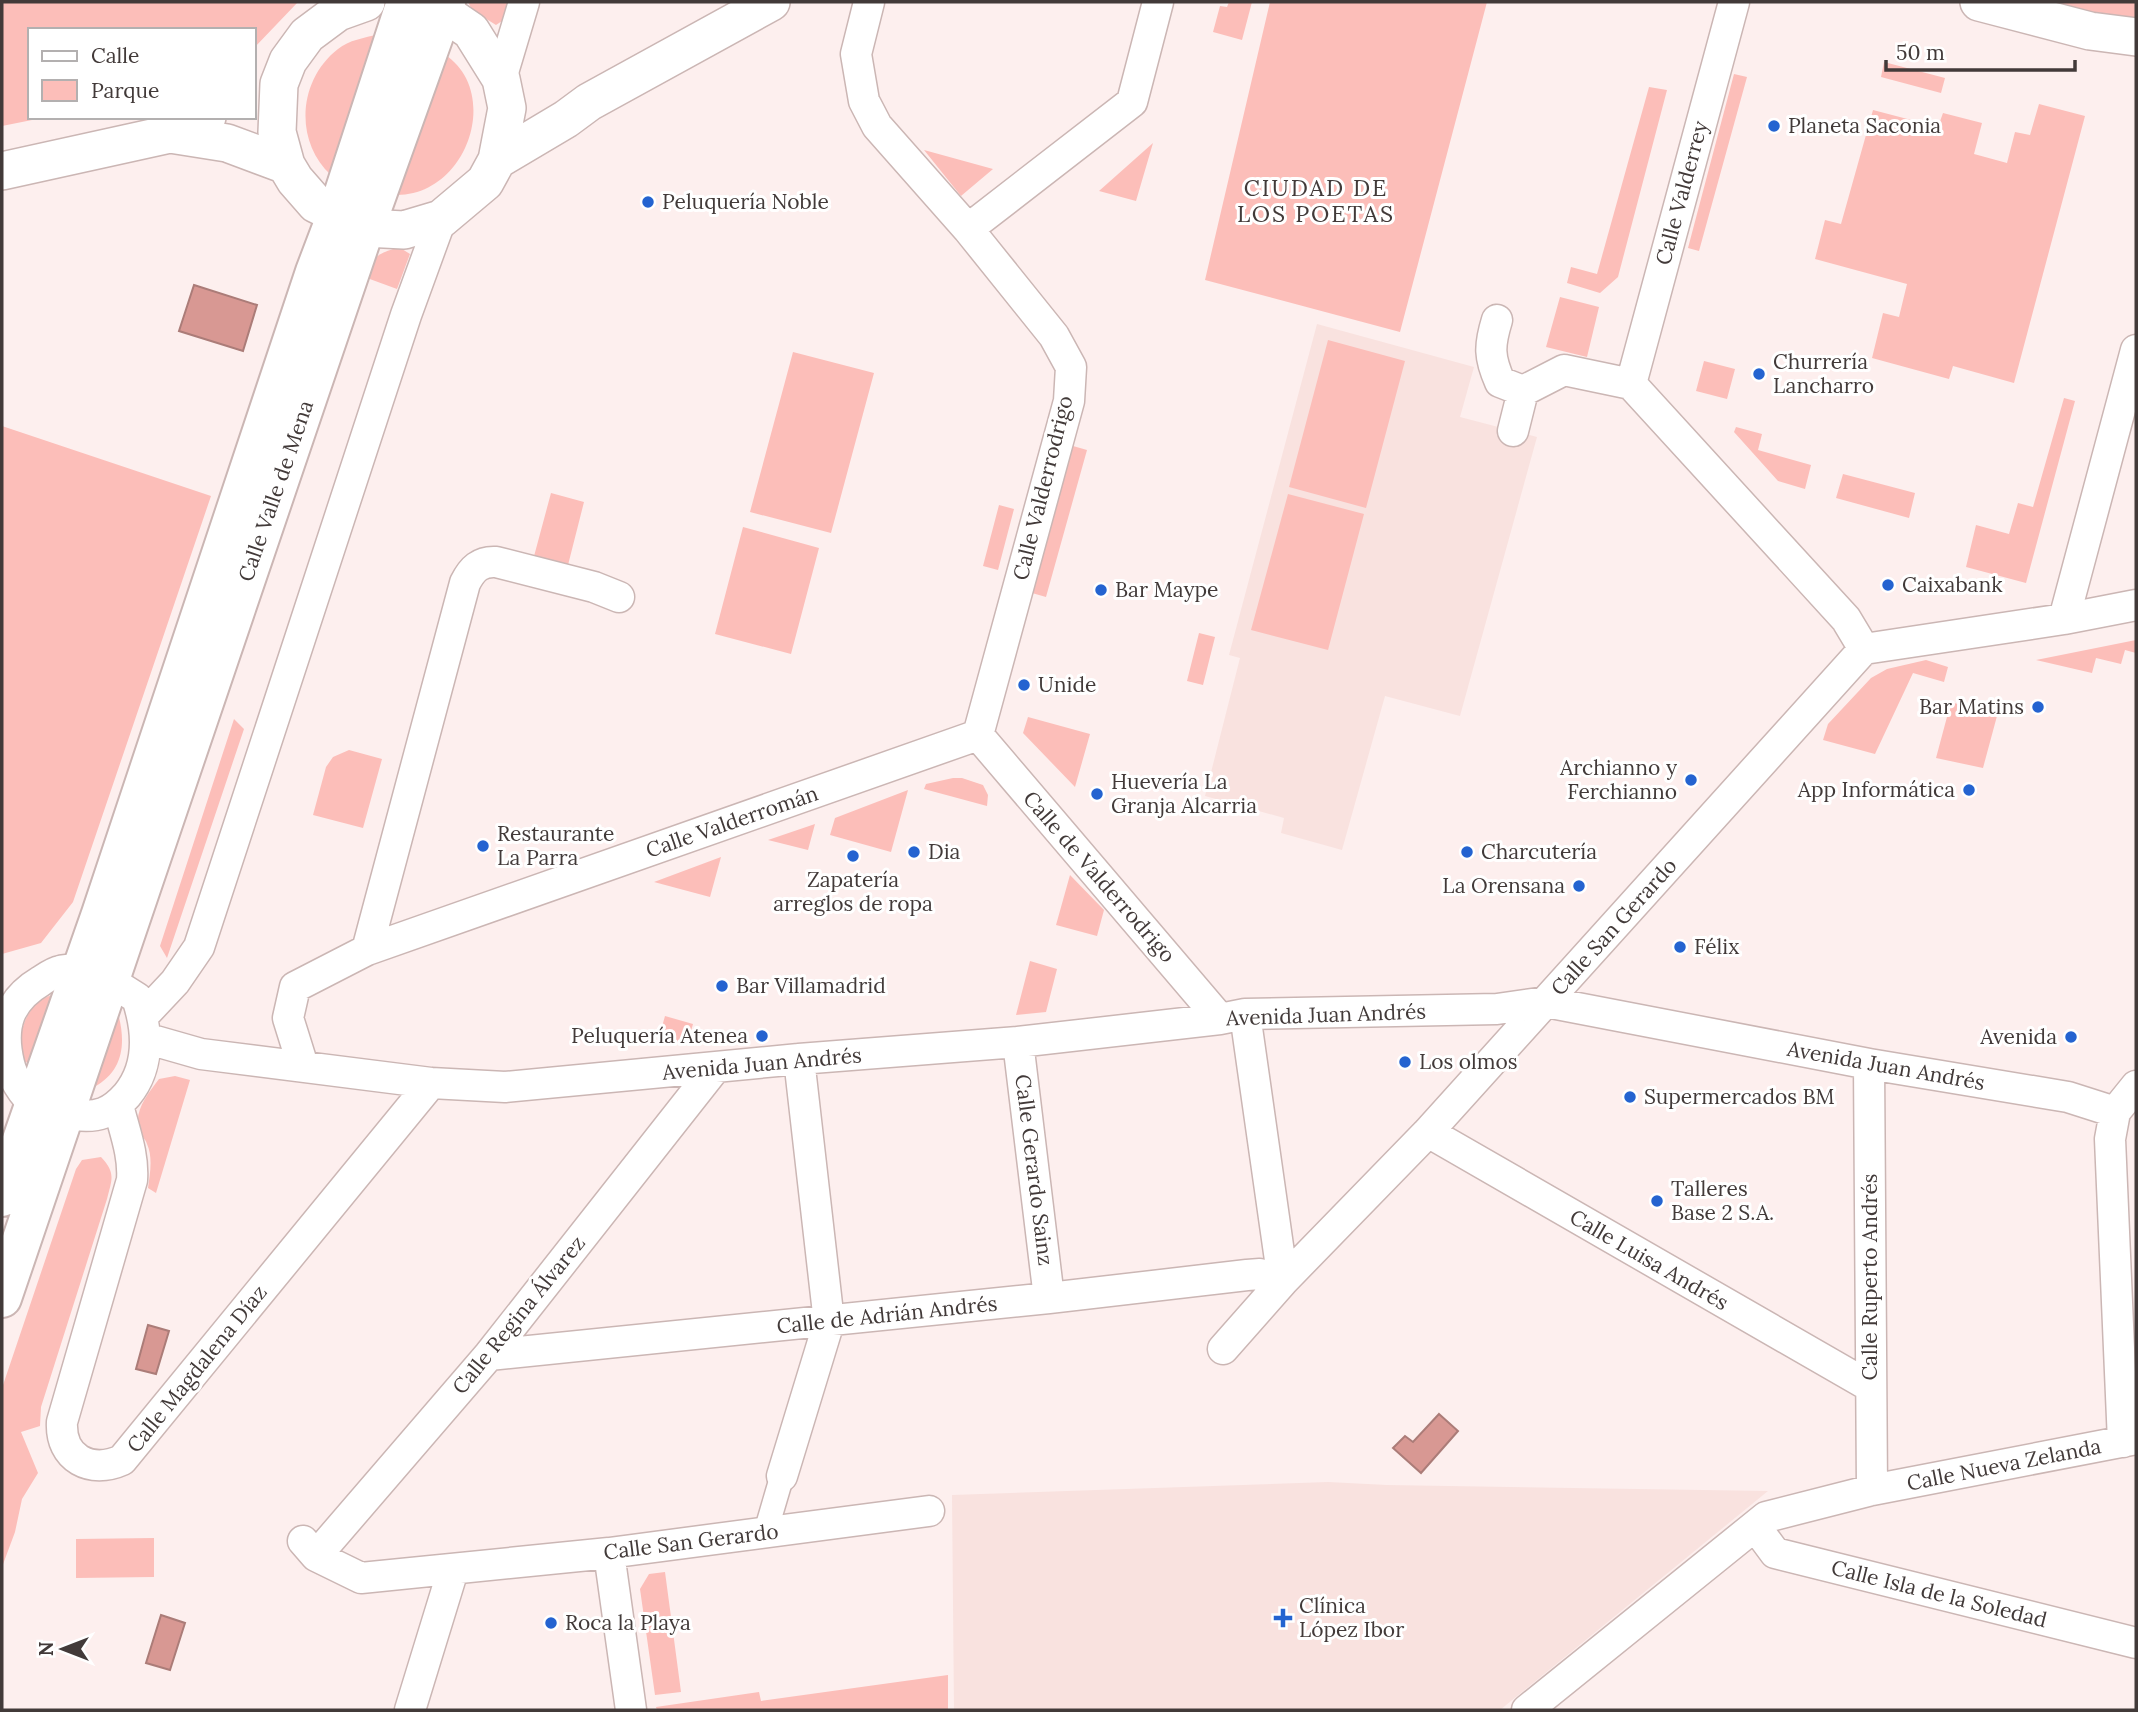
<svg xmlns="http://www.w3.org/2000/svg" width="2138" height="1712" font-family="Lora,serif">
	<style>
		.built { fill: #f9e2df }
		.green { fill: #fcbeb9 }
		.water { fill: #d89893; stroke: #ab7c78; stroke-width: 2 }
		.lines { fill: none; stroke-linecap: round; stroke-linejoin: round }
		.pedestrian-casing { stroke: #cbb6b4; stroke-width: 26 }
		.minor-casing { stroke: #cbb6b4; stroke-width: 33 }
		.tertiary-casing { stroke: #cbb6b4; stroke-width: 40 }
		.secondary-casing { stroke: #cbb6b4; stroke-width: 42 }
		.pedestrian { stroke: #fff; stroke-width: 23 }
		.minor { stroke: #fff; stroke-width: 30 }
		.tertiary { stroke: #fff; stroke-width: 37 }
		.secondary { stroke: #fff; stroke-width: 38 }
		.poi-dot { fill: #2463d0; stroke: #fff; stroke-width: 2.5 }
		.labels { text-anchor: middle; stroke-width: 6; stroke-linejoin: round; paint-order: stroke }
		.poi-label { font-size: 21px; fill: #423a39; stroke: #fff; text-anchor: start }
		.street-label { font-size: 21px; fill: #423a39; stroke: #fff }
		.neighbourhood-label { font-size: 23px; letter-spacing: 2px; fill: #423a39; stroke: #fff }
	</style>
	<rect width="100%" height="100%" fill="#fdefee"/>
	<path class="built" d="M 1317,324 L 1474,367 L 1460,417 L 1537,437 L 1460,716 L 1385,696 L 1342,850 L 1281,833 L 1284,818 L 1205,796 L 1240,658 L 1229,655 Z
		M 1328,1482 L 1387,1485 L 1768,1491 L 1500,1710 L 954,1710 L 952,1495 Z"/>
	<path class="green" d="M 2,2 L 298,2 L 254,48 L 254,30 L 30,30 L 30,117 L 47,117 L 2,126 Z
		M 468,2 L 508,2 L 502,21 L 496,25 L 472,10 Z
		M 1229,2 L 1252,2 L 1242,40 L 1213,32 L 1220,6 L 1227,7 Z
		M 1270,2 L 1487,2 L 1400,332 L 1205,280 Z
		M 2009,2 L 2136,2 L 2136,30 Z
		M 379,34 L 331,175 C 294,141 298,80 338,49 C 349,40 364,38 379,34 Z
		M 444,54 C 502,91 468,195 397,195 Z
		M 1884,62 L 1945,78 L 1941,93 L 1881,77 Z
		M 1734,74 L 1747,77 L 1699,251 L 1688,248 Z
		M 1649,87 L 1667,90 L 1618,277 L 1600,293 L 1567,283 L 1571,267 L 1597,274 Z
		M 2039,104 L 2085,116 L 2014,383 L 1953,366 L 1949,379 L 1872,358 L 1883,313 L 1899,317 L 1907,284 L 1815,259 L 1825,220 L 1841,224 L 1873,110 L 1938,127 L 1943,113 L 1982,123 L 1974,154 L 2007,163 L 2015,132 L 2030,135 Z
		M 1153,143 L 1136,201 L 1099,191 Z
		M 924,150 L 993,169 L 961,196 Z
		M 393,249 L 402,249 L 410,254 L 397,289 L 367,278 C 373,258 373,256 393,249 Z
		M 1560,297 L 1599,307 L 1587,357 L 1546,347 Z
		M 1328,340 L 1405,361 L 1366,508 L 1289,487 Z
		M 793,352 L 874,373 L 831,533 L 750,512 Z
		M 1704,361 L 1735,369 L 1727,399 L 1696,391 Z
		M 2064,398 L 2075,401 L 2026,583 L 1966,567 L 1976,525 L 2009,534 L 2018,503 L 2033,507 Z
		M 2,426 L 211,496 L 73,902 L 41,943 L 2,954 Z
		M 1736,427 L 1762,434 L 1758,450 L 1811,465 L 1805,489 L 1778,481 L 1734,432 Z
		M 1073,446 L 1087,450 L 1046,597 L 1032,593 Z
		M 1843,474 L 1915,493 L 1909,518 L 1836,498 Z
		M 551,493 L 584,502 L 567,569 L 533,560 Z
		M 1288,494 L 1364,514 L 1328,650 L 1251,630 Z
		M 999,505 L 1014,509 L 998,570 L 983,566 Z
		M 743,527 L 819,548 L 791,654 L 715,634 Z
		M 1199,633 L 1215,637 L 1203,685 L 1187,681 Z
		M 2136,640 L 2136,653 L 2125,650 L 2121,664 L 2096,658 L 2092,673 L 2036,660 Z
		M 1926,660 L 1948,667 L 1944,682 L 1913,673 L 1875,754 L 1823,740 L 1828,724 L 1871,678 L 1887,669 Z
		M 1951,702 L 1997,716 L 1983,768 L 1936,758 Z
		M 1028,717 L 1090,734 L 1075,787 L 1023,733 Z
		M 234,719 L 244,729 L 167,958 L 160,946 Z
		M 349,750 L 382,759 L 363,828 L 313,815 L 326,767 L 333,757 Z
		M 953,778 L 962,778 L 983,785 L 988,795 L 987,806 L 924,789 L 926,784 Z
		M 908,790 L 891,852 L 830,835 L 835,818 Z
		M 815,824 L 808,850 L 768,840 Z
		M 721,857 L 710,897 L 654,882 Z
		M 1070,875 L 1104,910 L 1097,936 L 1056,925 Z
		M 1030,961 L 1057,969 L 1046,1012 L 1016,1015 Z
		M 52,995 L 28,1063 L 23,1061 C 15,1037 26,1002 52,995 Z
		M 665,1016 L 693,1024 L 687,1045 L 659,1037 Z
		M 119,1017 C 126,1046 122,1072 94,1087 L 93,1083 L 114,1020 Z
		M 175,1076 L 190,1080 L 156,1193 L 148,1188 C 150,1174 153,1157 147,1144 C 146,1140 143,1138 141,1134 C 131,1114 147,1095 159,1079 Z
		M 101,1157 C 116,1173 112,1179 107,1199 L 41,1407 L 40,1426 L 21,1432 L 38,1473 L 22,1499 L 15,1532 L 2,1567 L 2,1388 L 76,1169 L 82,1160 Z
		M 154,1538 L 154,1577 L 76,1578 L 76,1539 Z
		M 665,1572 L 681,1692 L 655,1695 L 640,1589 L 649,1574 Z
		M 948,1675 L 948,1710 L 657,1710 L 656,1707 L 759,1692 L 761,1701 Z"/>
	<path class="water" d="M 194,285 L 257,305 L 243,351 L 179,331 Z
		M 148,1325 L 169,1331 L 156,1374 L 136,1369 Z
		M 1439,1414 L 1458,1431 L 1421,1473 L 1393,1448 L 1405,1436 L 1413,1442 Z
		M 161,1615 L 185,1623 L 170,1670 L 146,1663 Z"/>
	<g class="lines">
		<g class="pedestrian-casing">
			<path id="pedestrian" d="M 765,1534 L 782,1476"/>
		</g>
		<g class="minor-casing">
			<path id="minor" d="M 869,2 L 856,54 L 864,101 L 877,126 L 968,229 L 1054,336 L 1071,367 L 1069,401 L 978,735
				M 1734,2 L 1631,384 L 1846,619 L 1864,649
				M 501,79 L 524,2
				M 968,229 L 1132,102 L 1158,2
				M 1497,320 C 1489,346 1489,357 1500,382 L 1523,391 L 1564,370 L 1631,384
				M 1513,431 L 1523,391
				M 2064,619 L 2136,350
				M 978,735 L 1220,1019
				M 367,950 L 465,583 C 472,569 480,561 496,562 L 594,587 L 619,597
				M 81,969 L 110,981 L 137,998 C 148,1031 150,1067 127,1095 C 111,1113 98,1118 75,1115 C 63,1114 45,1110 34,1103 C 23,1095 12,1076 9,1063 C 0,1026 9,1000 41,981 C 47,977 54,972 60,971 C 67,969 75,970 81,969 Z
				M 1245,1014 L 1283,1281
				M 143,1016 L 175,982 L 199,947 L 406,315 L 441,219
				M 145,1038 L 201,1054 L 431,1083 L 505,1087 L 799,1059 L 1018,1042 L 1220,1019 L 1245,1014 L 1497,1009 L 1546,1002 L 1869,1064 L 2068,1097 L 2115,1112
				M 1018,1042 L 1049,1298
				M 1869,1064 L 1872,1490
				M 303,1066 L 288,1018 L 295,987 L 367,950 L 978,735
				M 118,1105 C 124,1130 134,1154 132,1180 L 62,1422 C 60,1459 91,1474 122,1460 L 431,1083
				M 1428,1132 L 1871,1387
				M 1223,1349 L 1283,1281 L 1428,1132 L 1864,649 L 2064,619 L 2136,605
				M 489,1355 L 1049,1298 L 1247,1275 L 1260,1274 L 1283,1281
				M 2123,1442 L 2110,1139 L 2115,1112 L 2136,1086
				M 782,1476 L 829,1322 L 799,1059
				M 1755,1526 L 1775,1553 L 2136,1643
				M 303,1541 L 316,1556 L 361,1578 L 609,1553 L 929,1511
				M 609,1553 L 631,1710
				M 316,1556 L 489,1355 L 715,1068
				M 410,1710 L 453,1570
				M 1527,1710 L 1766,1517 L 1872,1490 L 2136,1439"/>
		</g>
		<g class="tertiary-casing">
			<path id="tertiary" d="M 366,2 L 338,12 L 307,35 L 288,61 L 279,84 L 277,132 L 286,165 L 295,180 L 316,204 L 365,228 L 404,230 L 441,219 L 485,182 L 497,160 L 507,108 L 501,79 L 471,31 L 443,12 L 416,2
				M 1979,2 L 2090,31 L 2136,37
				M 170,134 L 227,143 L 286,165
				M 497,160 L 566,119 L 589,102 L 771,2
				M 2,171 L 170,134 L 207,117"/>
		</g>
		<g class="secondary-casing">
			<path id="secondary" d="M 2,1197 L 101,914 L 315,272 L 337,214 L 406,2
				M 2,1298 L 365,228 L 446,2"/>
		</g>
		<use href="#pedestrian" class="pedestrian"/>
		<use href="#minor" class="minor"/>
		<use href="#tertiary" class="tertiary"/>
		<use href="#secondary" class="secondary"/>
	</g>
	<g class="poi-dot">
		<circle cx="1774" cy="126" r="7"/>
		<circle cx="648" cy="202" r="7"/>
		<circle cx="1759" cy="374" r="7"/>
		<circle cx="1888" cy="585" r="7"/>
		<circle cx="1101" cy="590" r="7"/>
		<circle cx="1024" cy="685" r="7"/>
		<circle cx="2038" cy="707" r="7"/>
		<circle cx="1691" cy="780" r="7"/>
		<circle cx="1969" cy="790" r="7"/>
		<circle cx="1097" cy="794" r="7"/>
		<circle cx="483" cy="846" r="7"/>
		<circle cx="914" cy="852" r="7"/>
		<circle cx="1467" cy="852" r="7"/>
		<circle cx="853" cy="856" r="7"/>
		<circle cx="1579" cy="886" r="7"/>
		<circle cx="1680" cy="947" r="7"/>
		<circle cx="722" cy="986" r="7"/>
		<circle cx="762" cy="1036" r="7"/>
		<circle cx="2071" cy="1037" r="7"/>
		<circle cx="1405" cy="1062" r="7"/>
		<circle cx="1630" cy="1097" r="7"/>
		<circle cx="1657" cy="1201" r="7"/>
		<path d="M1279.5 1607.5h7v7h7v7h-7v7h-7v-7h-7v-7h7z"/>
		<circle cx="551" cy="1623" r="7"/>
	</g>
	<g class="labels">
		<g class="poi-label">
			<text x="1788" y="133">Planeta Saconia</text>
			<text x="662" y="209">Peluquería Noble</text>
			<text x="1773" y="369">Churrería<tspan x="1773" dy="24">Lancharro</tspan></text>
			<text x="1902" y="592">Caixabank</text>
			<text x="1115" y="597">Bar Maype</text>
			<text x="1038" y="692">Unide</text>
			<text x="2024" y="714" text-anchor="end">Bar Matins</text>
			<text x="1677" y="775" text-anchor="end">Archianno y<tspan x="1677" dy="24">Ferchianno</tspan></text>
			<text x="1111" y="789">Huevería La<tspan x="1111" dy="24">Granja Alcarria</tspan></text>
			<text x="1955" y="797" text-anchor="end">App Informática</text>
			<text x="497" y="841">Restaurante<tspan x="497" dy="24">La Parra</tspan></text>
			<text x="928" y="859">Dia</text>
			<text x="1481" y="859">Charcutería</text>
			<text x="853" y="887" text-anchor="middle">Zapatería<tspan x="853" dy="24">arreglos de ropa</tspan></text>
			<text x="1565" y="893" text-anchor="end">La Orensana</text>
			<text x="1694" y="954">Félix</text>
			<text x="736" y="993">Bar Villamadrid</text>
			<text x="748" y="1043" text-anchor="end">Peluquería Atenea</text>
			<text x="2057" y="1044" text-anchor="end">Avenida</text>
			<text x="1419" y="1069">Los olmos</text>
			<text x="1644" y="1104">Supermercados BM</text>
			<text x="1671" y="1196">Talleres<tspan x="1671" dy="24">Base 2 S.A.</tspan></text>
			<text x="1299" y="1613">Clínica<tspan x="1299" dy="24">López Ibor</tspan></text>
			<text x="565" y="1630">Roca la Playa</text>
		</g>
		<g class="street-label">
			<text transform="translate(1682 193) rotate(-75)" y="7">Calle Valderrey</text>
			<text transform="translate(1043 488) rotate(-76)" y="7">Calle Valderrodrigo</text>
			<text transform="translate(276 491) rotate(-71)" y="7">Calle Valle de Mena</text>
			<text transform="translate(732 822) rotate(-19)" y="7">Calle Valderromán</text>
			<text transform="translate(1099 877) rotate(49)" y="7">Calle de Valderrodrigo</text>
			<text transform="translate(1614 927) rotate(-48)" y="7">Calle San Gerardo</text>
			<text transform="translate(1326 1015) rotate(-2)" y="7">Avenida Juan Andrés</text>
			<text transform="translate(762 1064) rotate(-5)" y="7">Avenida Juan Andrés</text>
			<text transform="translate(1886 1066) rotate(10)" y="7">Avenida Juan Andrés</text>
			<text transform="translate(1034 1170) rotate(83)" y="7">Calle Gerardo Sainz</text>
			<text transform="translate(1649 1260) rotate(30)" y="7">Calle Luisa Andrés</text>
			<text transform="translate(1870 1277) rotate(-90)" y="7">Calle Ruperto Andrés</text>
			<text transform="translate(519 1315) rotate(-51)" y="7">Calle Regina Álvarez</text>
			<text transform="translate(887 1315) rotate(-6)" y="7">Calle de Adrián Andrés</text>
			<text transform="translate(197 1369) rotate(-51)" y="7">Calle Magdalena Díaz</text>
			<text transform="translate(2004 1465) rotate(-11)" y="7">Calle Nueva Zelanda</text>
			<text transform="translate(691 1542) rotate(-7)" y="7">Calle San Gerardo</text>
			<text transform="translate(1939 1594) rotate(14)" y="7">Calle Isla de la Soledad</text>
		</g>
		<g class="neighbourhood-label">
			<text x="1316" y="196">CIUDAD DE<tspan x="1316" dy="26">LOS POETAS</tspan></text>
		</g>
	</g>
	<rect width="2138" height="1712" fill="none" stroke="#423a39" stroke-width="7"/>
	<rect x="28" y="28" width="228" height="91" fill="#ffffff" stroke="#b3b0b0" stroke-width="2"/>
	<rect x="42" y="51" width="35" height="10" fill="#ffffff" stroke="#b3b0b0" stroke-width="2"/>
	<text x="91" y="63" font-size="21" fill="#423a39">Calle</text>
	<rect x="42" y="80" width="35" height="21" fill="#fcbeb9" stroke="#b3b0b0" stroke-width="2"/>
	<text x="91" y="98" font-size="21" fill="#423a39">Parque</text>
	<g transform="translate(63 1649) rotate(270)" stroke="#ffffff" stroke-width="5" paint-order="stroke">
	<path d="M0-5L12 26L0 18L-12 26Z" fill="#423a39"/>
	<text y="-10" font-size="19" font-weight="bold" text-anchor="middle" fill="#423a39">N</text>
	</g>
	<path d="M1886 60v10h189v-10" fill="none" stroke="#423a39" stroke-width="3.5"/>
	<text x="1896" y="60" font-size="21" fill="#423a39" stroke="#ffffff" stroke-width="5" paint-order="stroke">50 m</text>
</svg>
